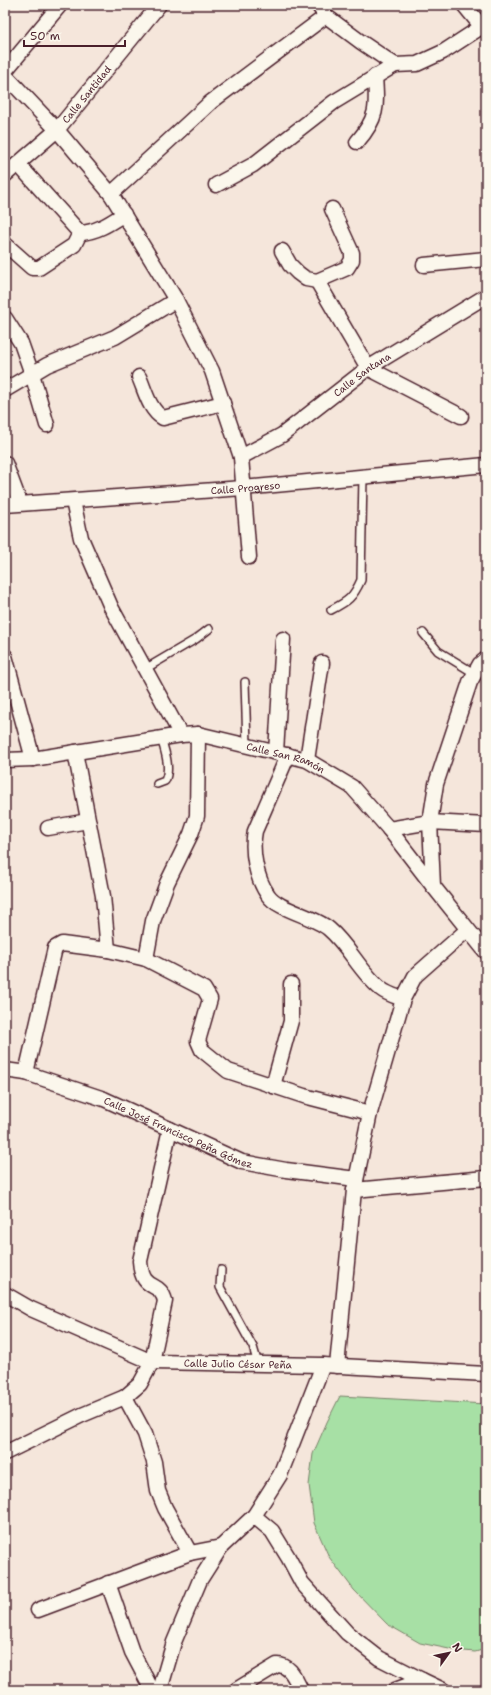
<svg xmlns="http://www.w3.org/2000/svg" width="491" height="1695" font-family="'Shantell Sans',sans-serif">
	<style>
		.green { fill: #a7e0a5; stroke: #788068 }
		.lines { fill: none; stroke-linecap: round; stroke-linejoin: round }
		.lane-casing { stroke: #4a1f2b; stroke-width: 10 }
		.street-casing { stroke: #4a1f2b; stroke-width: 17 }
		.lane { stroke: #fbf7ec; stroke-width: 7 }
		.street { stroke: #fbf7ec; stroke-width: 14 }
		.labels { text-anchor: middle; stroke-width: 3; stroke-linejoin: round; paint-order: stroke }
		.street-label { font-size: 10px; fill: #4a1f2b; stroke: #fbf7ec }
	</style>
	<rect width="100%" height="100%" fill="#f5e6db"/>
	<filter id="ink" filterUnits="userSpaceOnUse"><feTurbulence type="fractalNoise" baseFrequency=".025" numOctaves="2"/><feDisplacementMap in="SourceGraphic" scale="8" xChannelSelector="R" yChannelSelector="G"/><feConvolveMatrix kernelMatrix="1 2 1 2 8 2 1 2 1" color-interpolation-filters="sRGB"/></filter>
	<g filter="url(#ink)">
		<path class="green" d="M 340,1396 L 486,1404 L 486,1649 L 475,1652 L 454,1650 L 420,1643 L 387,1624 L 354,1590 L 329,1557 L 314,1523 L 309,1485 L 313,1454 L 327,1422 Z"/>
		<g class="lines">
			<g class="lane-casing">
				<path id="lane" d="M 331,610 C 348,601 353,598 361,580 L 363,476
					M 423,633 L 438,651 L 474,673
					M 145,669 L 196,639 L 209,629
					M 245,682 L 247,745
					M 157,784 L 165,781 C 171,768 165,751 161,738
					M 221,1270 L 220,1287 L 253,1347 L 258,1364"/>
			</g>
			<g class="street-casing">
				<g id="street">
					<path d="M 318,5 L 326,16 L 361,42 L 395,65 L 417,64 L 443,52 L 486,24"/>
					<path d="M 464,5 L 482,27"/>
					<path d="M 5,71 L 60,5"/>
					<path d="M 5,75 L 57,130 L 111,194 L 176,300 L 212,371 L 241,457 L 249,557"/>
					<path d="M 357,142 C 378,118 377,107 375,76"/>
					<path d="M 18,164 L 80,233"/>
					<path id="s1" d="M 5,175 L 57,130 L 159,5"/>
					<path d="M 216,185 L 253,165 L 334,102 L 395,65"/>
					<path d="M 111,194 L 211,102 L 326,16"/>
					<path d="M 80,233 C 97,232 110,223 124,214"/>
					<path d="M 5,244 L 32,268 L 39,268 L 74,245 L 80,233"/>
					<path d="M 282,251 L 290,265 L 298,273 L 306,279 L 317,281 L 347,268 L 352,260 L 352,253 L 332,209"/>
					<path d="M 424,265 L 486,259"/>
					<path d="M 317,281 L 368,368 L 461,416"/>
					<path d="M 5,318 L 21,343 L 32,374 L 47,425"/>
					<path d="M 139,377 C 145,390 149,410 163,418 L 223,403"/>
					<path d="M 5,390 L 47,365 L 115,337 L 176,300"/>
					<path id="s2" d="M 241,457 L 282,435 L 368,368 L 486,296"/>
					<path d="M 5,463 L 20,503"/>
					<path d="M 73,501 L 81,538 L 111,607 L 181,735"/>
					<path id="s3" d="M 5,505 L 243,488 L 486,465"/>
					<path d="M 5,656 L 33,759"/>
					<path d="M 75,752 L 103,896 L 108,950"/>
					<path d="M 276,752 L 283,639"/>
					<path d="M 288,755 L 255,831 C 251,851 256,878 268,895 C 278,910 314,916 329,929 C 349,946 360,972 381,989 C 387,994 395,996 403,999"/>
					<path id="s4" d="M 5,760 L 33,759 L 181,735 L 198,734 L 307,760 L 352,787 L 389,829 L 433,886 L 486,952"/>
					<path d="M 307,760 L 322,663"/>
					<path d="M 48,828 L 88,821"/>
					<path d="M 389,829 L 430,822 L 486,825"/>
					<path d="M 433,886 L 430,822 L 436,784 L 470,682 L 480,664 L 486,659"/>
					<path d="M 146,959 L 153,921 L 167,883 L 191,834 L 197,816 L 198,734"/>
					<path id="s5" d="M 5,1070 L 26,1073 L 104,1099 L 242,1162 L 286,1170 L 356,1179"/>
					<path d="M 26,1073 L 55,948 L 62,944 L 108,950 L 146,959 L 204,989 L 210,999 L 198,1041 L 202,1050 L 228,1071 L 304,1096 L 370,1113"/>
					<path d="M 273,1086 L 291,1021 L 291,984"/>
					<path d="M 354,1190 L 486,1178"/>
					<path id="s6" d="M 5,1294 L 31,1309 L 152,1362 L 323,1365 L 486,1374"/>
					<path d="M 337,1366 L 354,1190 L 370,1113 L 403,999 L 415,976 L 467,930"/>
					<path d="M 125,1397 L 145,1434 L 154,1462 L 158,1491 L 165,1508 L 190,1553"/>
					<path d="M 5,1453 L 82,1415 L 125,1397 L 140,1384 L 152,1362 L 165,1301 C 160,1279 142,1294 140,1261 L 170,1129"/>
					<path d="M 254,1516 L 272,1531 L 288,1557 L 302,1583 L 347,1633 L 379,1658 L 422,1680"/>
					<path d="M 108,1583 L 132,1652 L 152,1690"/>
					<path d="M 38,1610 L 190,1553 L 221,1547"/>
					<path d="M 160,1690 L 174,1642 L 200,1580 L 221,1547 L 254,1516 L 280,1475 L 323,1365"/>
					<path d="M 236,1690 L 277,1665 C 291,1665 295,1679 301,1690"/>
					<path d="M 395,1690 L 422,1680 L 443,1690"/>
				</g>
			</g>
			<use href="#lane" class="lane"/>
			<use href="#street" class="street"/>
		</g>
	</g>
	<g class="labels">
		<g class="street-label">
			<text dy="4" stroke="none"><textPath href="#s1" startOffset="115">Calle Santidad</textPath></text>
			<text dy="4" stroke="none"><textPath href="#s2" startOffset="147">Calle Santana</textPath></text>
			<text dy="4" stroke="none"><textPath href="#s3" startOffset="241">Calle Progreso</textPath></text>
			<text dy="4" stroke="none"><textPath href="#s4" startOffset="286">Calle San Ramón</textPath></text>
			<text dy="4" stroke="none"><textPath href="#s5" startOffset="185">Calle José Francisco Peña Gómez</textPath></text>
			<text dy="4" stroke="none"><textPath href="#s6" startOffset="248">Calle Julio César Peña</textPath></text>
		</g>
	</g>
	<rect width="491" height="1695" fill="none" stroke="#fbf7ec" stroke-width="20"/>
	<rect x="10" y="10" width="471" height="1675" fill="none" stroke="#4a1f2b" stroke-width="1.5" filter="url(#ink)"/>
	<g transform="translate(449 1653) rotate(57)" stroke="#fbf7ec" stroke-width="3" paint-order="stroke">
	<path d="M0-3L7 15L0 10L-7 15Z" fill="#4a1f2b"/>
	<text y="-6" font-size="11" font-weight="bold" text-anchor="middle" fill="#4a1f2b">N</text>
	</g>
	<path d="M24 40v6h101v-6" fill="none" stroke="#4a1f2b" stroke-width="2"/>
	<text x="30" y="40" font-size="12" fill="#4a1f2b" stroke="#fbf7ec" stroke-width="3" paint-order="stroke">50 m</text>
</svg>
